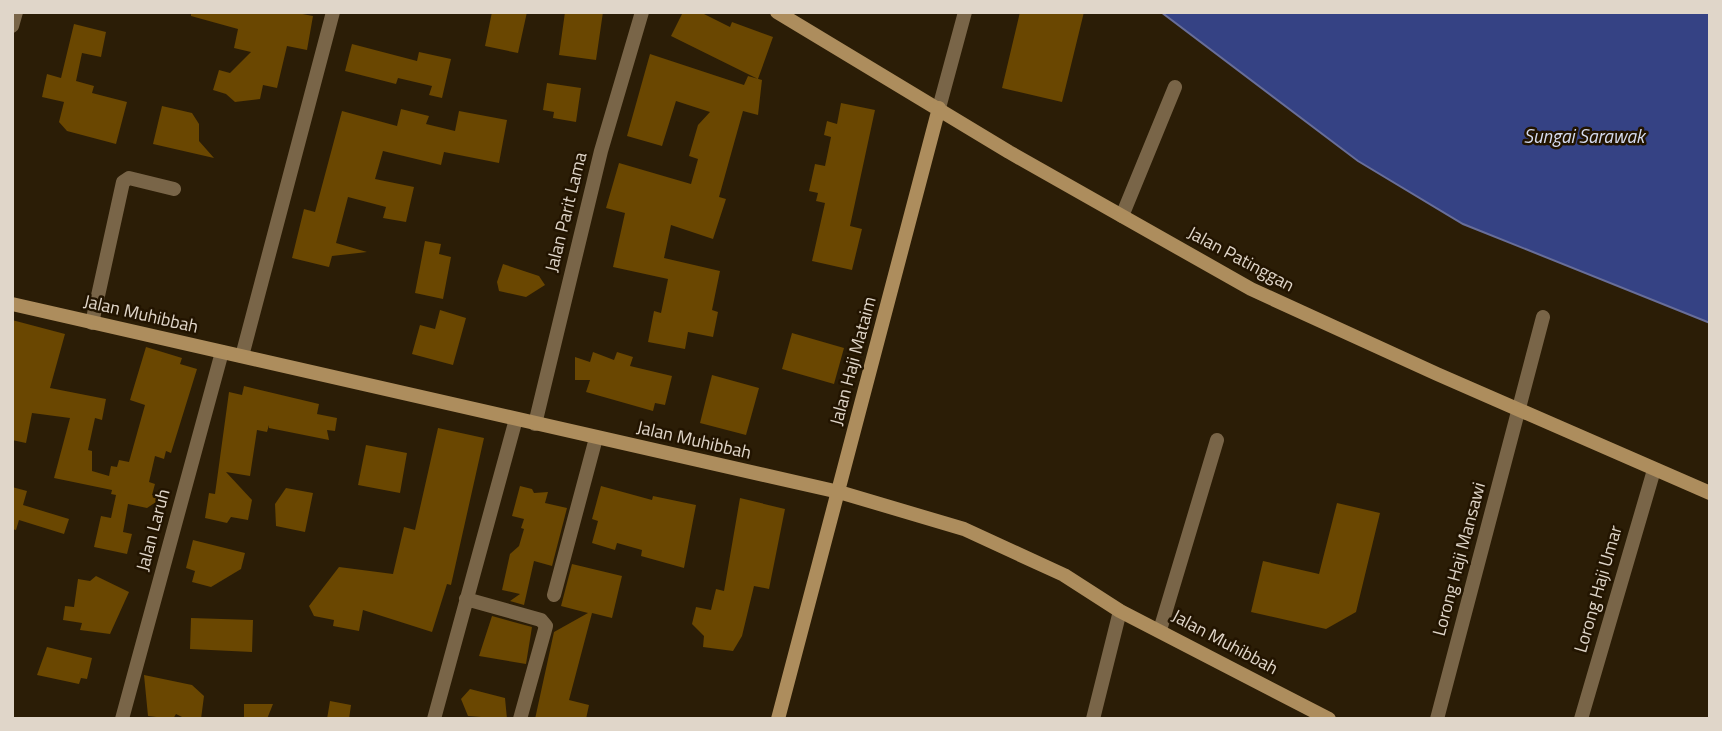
<svg xmlns="http://www.w3.org/2000/svg" width="1722" height="731" font-family="'Titillium Web',sans-serif">
	<style>
		.water { fill: #354284; stroke: #686e99; stroke-width: 2 }
		.building { fill: #6a4701 }
		.lines { fill: none; stroke-linecap: round; stroke-linejoin: round }
		.street { stroke: #796548; stroke-width: 14 }
		.secondary { stroke: #ad8d5d; stroke-width: 14 }
		.labels { text-anchor: middle; stroke-width: 5; stroke-linejoin: round; paint-order: stroke }
		.street-label { font-size: 18px; fill: #e0d6c9; stroke: #221400 }
		.water-label { font-size: 19px; font-style: italic; fill: #d6dcf0; stroke: #221400 }
	</style>
	<rect width="100%" height="100%" fill="#2b1d06"/>
	<path class="water" d="M 1161,12 L 1710,12 L 1710,323 L 1463,224 L 1358,161 Z"/>
	<path class="building" d="M 191,12 L 292,12 L 313,16 L 307,50 L 287,46 L 277,88 L 263,85 L 260,99 L 235,102 L 226,94 L 213,90 L 219,70 L 230,73 L 251,52 L 234,48 L 238,29 L 191,16 Z
		M 492,12 L 527,12 L 518,53 L 485,46 Z
		M 565,12 L 603,12 L 596,60 L 559,55 Z
		M 683,12 L 700,12 L 730,27 L 732,22 L 773,37 L 758,79 L 671,36 Z
		M 1020,12 L 1084,12 L 1062,102 L 1002,88 Z
		M 74,24 L 106,32 L 101,57 L 82,53 L 76,81 L 94,86 L 92,93 L 127,102 L 116,144 L 67,131 L 59,122 L 64,102 L 42,97 L 47,74 L 61,78 Z
		M 352,44 L 417,61 L 419,52 L 451,59 L 442,98 L 429,95 L 432,86 L 398,78 L 396,84 L 345,71 Z
		M 650,54 L 744,85 L 748,76 L 762,80 L 758,115 L 743,111 L 719,197 L 726,199 L 713,239 L 671,225 L 664,258 L 720,271 L 712,310 L 718,312 L 713,337 L 688,332 L 685,349 L 648,342 L 654,311 L 661,313 L 668,279 L 613,267 L 625,213 L 606,208 L 619,163 L 691,184 L 698,159 L 689,156 L 698,125 L 710,112 L 676,101 L 662,146 L 627,136 Z
		M 547,83 L 581,88 L 576,122 L 553,118 L 554,112 L 543,110 Z
		M 841,103 L 875,110 L 850,226 L 862,229 L 852,270 L 812,261 L 825,203 L 816,201 L 818,193 L 809,191 L 815,164 L 825,166 L 831,137 L 824,135 L 827,121 L 837,124 Z
		M 162,106 L 192,113 L 199,124 L 199,141 L 214,158 L 153,144 Z
		M 401,109 L 429,116 L 426,124 L 455,131 L 459,111 L 507,120 L 499,163 L 444,152 L 441,165 L 383,151 L 375,179 L 414,187 L 406,222 L 383,218 L 386,207 L 348,197 L 336,243 L 367,252 L 332,256 L 329,267 L 292,258 L 304,209 L 315,212 L 342,111 L 397,126 Z
		M 425,241 L 441,244 L 439,254 L 451,257 L 443,299 L 415,293 Z
		M 503,264 L 539,276 L 545,285 L 526,297 L 499,291 L 497,282 Z
		M 440,310 L 466,318 L 453,365 L 412,354 L 420,325 L 435,329 Z
		M 12,320 L 65,334 L 50,388 L 106,399 L 102,420 L 95,418 L 88,450 L 92,451 L 92,471 L 109,476 L 111,466 L 117,467 L 119,460 L 129,462 L 145,405 L 130,400 L 146,347 L 182,358 L 180,364 L 197,369 L 171,453 L 166,451 L 164,459 L 155,456 L 149,482 L 155,484 L 152,495 L 162,498 L 147,508 L 128,504 L 123,532 L 132,534 L 127,554 L 94,547 L 101,516 L 111,518 L 116,495 L 111,494 L 112,490 L 54,478 L 70,418 L 32,413 L 26,443 L 12,440 Z
		M 792,333 L 844,348 L 834,384 L 782,369 Z
		M 593,352 L 614,360 L 617,352 L 633,357 L 630,366 L 672,376 L 665,405 L 655,403 L 653,411 L 586,392 L 590,380 L 575,380 L 575,357 L 590,362 Z
		M 712,375 L 759,388 L 746,435 L 700,423 Z
		M 244,386 L 319,404 L 317,414 L 337,418 L 335,431 L 327,430 L 329,440 L 269,428 L 269,425 L 267,432 L 257,430 L 250,476 L 226,472 L 252,500 L 248,520 L 231,517 L 227,523 L 205,518 L 209,493 L 215,494 L 229,392 L 242,395 Z
		M 438,428 L 484,438 L 451,585 L 447,584 L 432,632 L 363,610 L 359,631 L 333,626 L 334,620 L 314,616 L 309,606 L 339,567 L 393,574 L 404,527 L 415,530 Z
		M 366,445 L 407,453 L 400,493 L 358,485 Z
		M 520,486 L 532,489 L 534,493 L 548,492 L 545,503 L 567,508 L 552,566 L 534,561 L 524,605 L 510,601 L 520,594 L 502,590 L 510,554 L 519,546 L 524,529 L 521,528 L 524,519 L 512,516 Z
		M 601,486 L 652,500 L 653,496 L 696,505 L 684,568 L 641,556 L 642,550 L 617,543 L 615,550 L 592,543 L 598,521 L 592,519 Z
		M 12,487 L 27,491 L 23,505 L 69,519 L 64,534 L 19,520 L 16,530 L 12,529 Z
		M 286,488 L 313,493 L 305,532 L 276,526 L 275,504 Z
		M 740,498 L 785,509 L 769,589 L 754,586 L 742,636 L 733,651 L 703,647 L 704,636 L 692,624 L 696,607 L 711,610 L 716,589 L 724,591 Z
		M 1337,503 L 1380,513 L 1356,612 L 1326,629 L 1251,612 L 1263,561 L 1319,574 Z
		M 193,540 L 245,553 L 241,569 L 211,587 L 192,582 L 195,571 L 186,568 Z
		M 572,564 L 622,576 L 612,618 L 592,613 L 569,700 L 589,705 L 586,719 L 535,719 L 554,632 L 588,613 L 561,606 Z
		M 96,576 L 129,592 L 110,634 L 80,630 L 82,623 L 63,620 L 65,606 L 74,607 L 78,579 L 90,581 Z
		M 492,616 L 532,627 L 526,664 L 479,656 Z
		M 191,618 L 253,620 L 252,652 L 190,649 Z
		M 47,647 L 92,658 L 87,679 L 81,678 L 79,684 L 37,675 Z
		M 144,675 L 192,685 L 204,696 L 201,719 L 186,719 L 176,714 L 173,719 L 148,716 Z
		M 470,689 L 505,698 L 507,719 L 468,716 L 461,699 Z
		M 330,701 L 351,705 L 349,719 L 327,719 Z
		M 244,704 L 273,704 L 267,719 L 244,719 Z"/>
	<g class="lines">
		<path class="street" d="M 12,26 L 16,12
			M 939,108 L 965,12
			M 1122,216 L 1175,87
			M 92,323 L 123,182 L 129,178 L 174,189
			M 242,356 L 333,12
			M 535,424 L 601,151 L 642,12
			M 554,595 L 596,438
			M 466,599 L 541,620 L 546,626 L 520,719
			M 1160,630 L 1217,440
			M 122,719 L 222,352
			M 434,719 L 516,419
			M 1093,719 L 1120,611
			M 1437,719 L 1543,317
			M 1581,719 L 1654,470"/>
		<path class="secondary" d="M 777,12 L 1009,152 L 1251,289 L 1437,374 L 1710,493
			M 12,304 L 839,492 L 964,529 L 1064,575 L 1120,611 L 1329,719
			M 778,719 L 939,108"/>
	</g>
	<g class="labels">
		<g class="street-label">
			<text transform="translate(566 212) rotate(-76)" y="6">Jalan Parit Lama</text>
			<text transform="translate(1241 259) rotate(28)" y="6">Jalan Patinggan</text>
			<text transform="translate(141 314) rotate(13)" y="6">Jalan Muhibbah</text>
			<text transform="translate(853 361) rotate(-75)" y="6">Jalan Haji Mataim</text>
			<text transform="translate(694 440) rotate(13)" y="6">Jalan Muhibbah</text>
			<text transform="translate(153 530) rotate(-75)" y="6">Jalan Laruh</text>
			<text transform="translate(1459 559) rotate(-75)" y="6">Lorong Haji Mansawi</text>
			<text transform="translate(1598 589) rotate(-74)" y="6">Lorong Haji Umar</text>
			<text transform="translate(1225 642) rotate(28)" y="6">Jalan Muhibbah</text>
		</g>
		<g class="water-label">
			<text x="1584" y="143">Sungai Sarawak</text>
		</g>
	</g>
	<rect width="1722" height="731" fill="none" stroke="#e0d6c9" stroke-width="28"/>
</svg>
